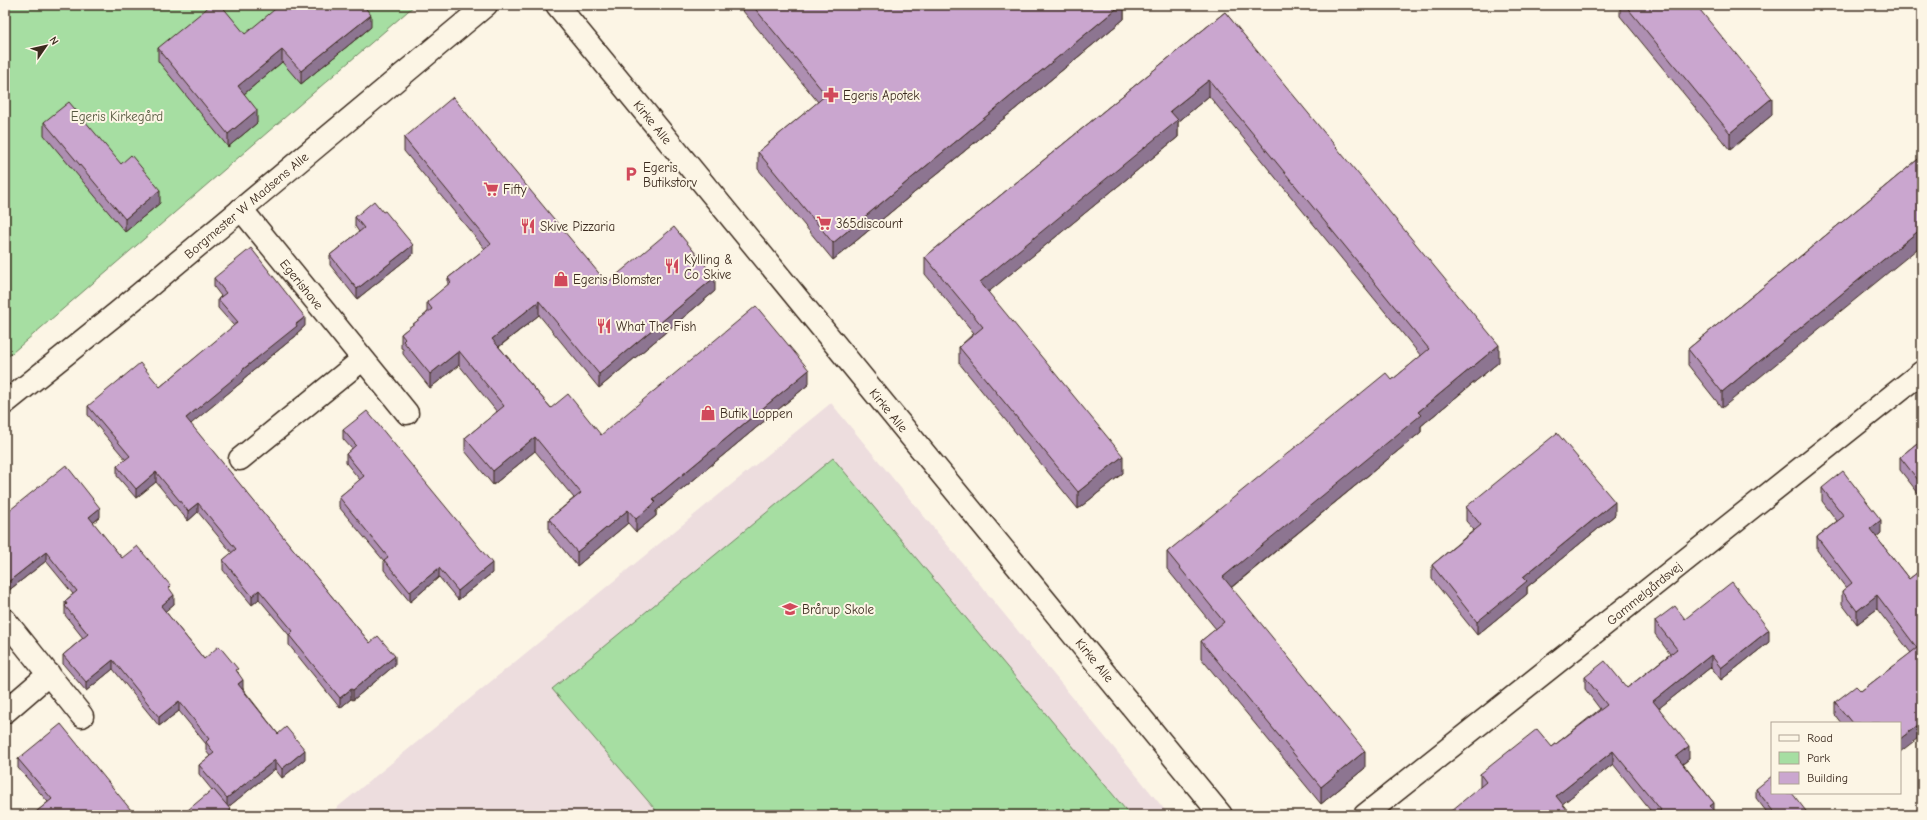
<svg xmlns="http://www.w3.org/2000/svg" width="1927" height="820" font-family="'Comic Neue',sans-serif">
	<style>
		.built { fill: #edddde }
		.green { fill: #a6dea2; stroke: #708460 }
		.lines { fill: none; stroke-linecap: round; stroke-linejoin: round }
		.street-casing { stroke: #3b2a1e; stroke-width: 25 }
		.secondary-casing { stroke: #3b2a1e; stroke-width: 25 }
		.street { stroke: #fcf5e5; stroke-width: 22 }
		.secondary { stroke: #fcf5e5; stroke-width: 22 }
		.wall { fill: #ae8fb2; stroke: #3b2a1e }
		.shaded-wall { fill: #8d7491; stroke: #3b2a1e }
		.building { fill: #caa6cf; stroke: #3b2a1e }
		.labels { text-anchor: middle; stroke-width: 4; stroke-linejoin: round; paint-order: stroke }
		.poi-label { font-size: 13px; fill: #3b2a1e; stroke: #fcf5e5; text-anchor: start }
		.park-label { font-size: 13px; fill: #56573f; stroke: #fcf5e5 }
		.street-label { font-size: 13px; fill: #3b2a1e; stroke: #fcf5e5 }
	</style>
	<rect width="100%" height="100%" fill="#fcf5e5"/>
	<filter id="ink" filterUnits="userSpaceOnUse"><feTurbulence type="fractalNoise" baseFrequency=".025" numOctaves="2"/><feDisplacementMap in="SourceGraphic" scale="8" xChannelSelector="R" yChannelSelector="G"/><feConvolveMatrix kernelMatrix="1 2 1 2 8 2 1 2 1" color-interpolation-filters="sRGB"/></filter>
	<g filter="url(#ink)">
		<path class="built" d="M 831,403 L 1169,815 L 328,815 Z"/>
		<path class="green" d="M 5,5 L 415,5 L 5,359 Z
			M 833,458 L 1130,815 L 660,815 L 552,689 Z"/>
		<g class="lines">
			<g class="street-casing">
				<path id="street" d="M 241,209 L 407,413
					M 240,459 L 363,359
					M 5,620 L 82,716
					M 5,712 L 49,674
					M 1365,815 L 1922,372"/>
			</g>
			<g class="secondary-casing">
				<path id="secondary" d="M 557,5 L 1221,815
					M 5,403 L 117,313 L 486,5"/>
			</g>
			<use href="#street" class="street"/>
			<use href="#secondary" class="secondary"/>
		</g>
		<path class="wall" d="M 738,5 L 1124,5 L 1124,19 L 833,260 L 758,169 L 758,152 L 818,102 Z
			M 1620,5 L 1696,5 L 1772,115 L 1730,150 L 1620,16 Z
			M 1225,12 L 1499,362 L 1421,426 L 1421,432 L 1231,588 L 1365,768 L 1321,804 L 1201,658 L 1201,641 L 1216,629 L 1167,569 L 1167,552 L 1392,380 L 1421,356 L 1209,96 L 1178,122 L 1178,137 L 988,292 L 1123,473 L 1078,509 L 959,363 L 959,347 L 974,333 L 925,274 L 925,257 Z
			M 371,27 L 301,84 L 282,62 L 244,94 L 257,123 L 228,147 L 158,61 L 158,48 L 245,34 Z
			M 44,122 L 121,164 L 160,203 L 125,232 L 44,135 Z
			M 404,138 L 607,283 L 715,291 L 599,388 L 539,315 L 499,347 L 551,408 L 601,435 L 809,384 L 656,511 L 656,516 L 636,532 L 628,523 L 577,566 L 549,532 L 549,519 L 574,498 L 535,451 L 493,485 L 465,451 L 465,438 L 497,412 L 459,365 L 430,388 L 403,354 L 403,349 L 401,348 L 401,334 L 427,313 L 427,302 L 448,285 L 448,278 L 485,249 L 404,151 Z
			M 1922,156 L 1722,408 L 1688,365 L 1688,349 Z
			M 383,212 L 413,254 L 357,299 L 330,265 L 330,255 L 359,232 L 355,226 L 355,217 Z
			M 214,278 L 305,326 L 297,333 L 297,335 L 243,379 L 243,381 L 190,424 L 370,643 L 395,665 L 353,700 L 351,699 L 340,708 L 289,645 L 289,635 L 259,599 L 252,605 L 223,570 L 223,560 L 232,553 L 198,512 L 188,521 L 156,482 L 136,498 L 117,476 L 117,466 L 126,460 L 88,415 L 88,406 L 160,387 L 234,326 L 218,308 L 218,299 L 221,296 L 214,287 Z
			M 343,430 L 492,573 L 458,600 L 439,577 L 410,602 L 384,570 L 384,561 L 339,507 L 339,497 L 360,480 L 346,463 L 346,454 L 352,449 L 343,439 Z
			M 1922,439 L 1922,498 L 1900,470 L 1900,457 Z
			M 1822,488 L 1881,533 L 1876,537 L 1909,579 L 1922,569 L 1922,735 L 1900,723 L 1841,723 L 1835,715 L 1835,702 L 1861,691 L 1911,653 L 1877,609 L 1857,624 L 1842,604 L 1842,591 L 1846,588 L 1817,550 L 1817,537 L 1837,521 L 1822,501 Z
			M 1466,507 L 1615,515 L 1527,587 L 1527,594 L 1477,635 L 1432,579 L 1432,565 L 1474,530 L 1466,521 Z
			M 5,514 L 100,517 L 93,523 L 122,558 L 171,591 L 174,604 L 165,611 L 204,659 L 238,672 L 243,689 L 278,734 L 305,759 L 282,778 L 275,769 L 228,807 L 231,815 L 212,790 L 199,774 L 199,765 L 210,756 L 206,751 L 206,744 L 179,711 L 159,726 L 113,669 L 86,691 L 63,664 L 63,655 L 83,638 L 65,615 L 65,601 L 73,594 L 46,561 L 8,591 L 5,586 Z
			M 1685,619 L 1769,642 L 1721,680 L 1711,667 L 1659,708 L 1689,759 L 1683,764 L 1714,803 L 1654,815 L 1613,764 L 1562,804 L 1568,815 L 1480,787 L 1480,774 L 1552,747 L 1600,709 L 1585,689 L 1585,677 L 1627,688 L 1670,654 L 1655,634 L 1655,621 Z
			M 18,759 L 135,815 L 36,815 L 36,812 L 48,802 L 18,768 Z
			M 1756,789 L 1809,815 L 1769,815 L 1756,798 Z"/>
		<path class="shaded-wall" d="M 1121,5 L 1124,5 L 1124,19 L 833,260 L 833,243 Z
			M 371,15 L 371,27 L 301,84 L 301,71 Z
			M 282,50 L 282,62 L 238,99 L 238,86 Z
			M 1209,80 L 1209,96 L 1178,122 L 1178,137 L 980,299 L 980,282 L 1170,111 Z
			M 1772,98 L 1772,115 L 1730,150 L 1730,133 Z
			M 257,110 L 257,123 L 228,147 L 228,134 Z
			M 160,190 L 160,203 L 125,232 L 125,219 Z
			M 1922,228 L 1922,245 L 1722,408 L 1722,392 Z
			M 413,245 L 413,254 L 357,299 L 357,289 Z
			M 715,277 L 715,291 L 599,388 L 599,374 Z
			M 539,301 L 539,315 L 492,352 L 492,339 Z
			M 305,317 L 305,326 L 297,333 L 297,335 L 243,379 L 243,381 L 186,428 L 186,418 Z
			M 1499,345 L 1499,362 L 1421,426 L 1421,432 L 1223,594 L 1223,577 L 1418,412 Z
			M 459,351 L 459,365 L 430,388 L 430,374 Z
			M 809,370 L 809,384 L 656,511 L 656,516 L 636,532 L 636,519 L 653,499 Z
			M 535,437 L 535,451 L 493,485 L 493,471 Z
			M 1123,456 L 1123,473 L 1078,509 L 1078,492 Z
			M 156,472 L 156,482 L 136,498 L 136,489 Z
			M 1615,502 L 1615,515 L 1527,587 L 1527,594 L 1477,635 L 1477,622 L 1523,577 Z
			M 198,503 L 198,512 L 188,521 L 188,511 Z
			M 100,508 L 100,517 L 89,526 L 89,517 Z
			M 628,510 L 628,523 L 577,566 L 577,552 Z
			M 1881,520 L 1881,533 L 1870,542 L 1870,529 Z
			M 46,552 L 46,561 L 8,591 L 8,582 Z
			M 492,563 L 492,573 L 458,600 L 458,591 Z
			M 439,568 L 439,577 L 410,602 L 410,592 Z
			M 259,590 L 259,599 L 252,605 L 252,596 Z
			M 174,595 L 174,604 L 161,615 L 161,606 Z
			M 1877,595 L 1877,609 L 1857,624 L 1857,611 Z
			M 1769,630 L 1769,642 L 1721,680 L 1721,668 Z
			M 1711,655 L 1711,667 L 1653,713 L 1653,701 Z
			M 395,656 L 395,665 L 353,700 L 353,690 Z
			M 113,660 L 113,669 L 86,691 L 86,682 Z
			M 243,680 L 243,689 L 238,693 L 238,684 Z
			M 351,689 L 351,699 L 340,708 L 340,698 Z
			M 179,701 L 179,711 L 159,726 L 159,717 Z
			M 1922,722 L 1922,735 L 1900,752 L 1900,739 Z
			M 1689,746 L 1689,759 L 1676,769 L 1676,756 Z
			M 305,750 L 305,759 L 282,778 L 282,769 Z
			M 1365,751 L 1365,768 L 1321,804 L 1321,787 Z
			M 1613,751 L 1613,764 L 1556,809 L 1556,796 Z
			M 275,760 L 275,769 L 227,808 L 227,798 Z
			M 1714,803 L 1714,815 L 1710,806 Z
			M 231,810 L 231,815 L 225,815 Z
			M 1568,811 L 1568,815 L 1564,815 Z"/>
		<path class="building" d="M 211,5 L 221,5 L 245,34 L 280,5 L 363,5 L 371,15 L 301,71 L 282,50 L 238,86 L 257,110 L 228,134 L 158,48 Z
			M 752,5 L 1121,5 L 833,243 L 758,152 L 826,95 Z
			M 1625,5 L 1696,5 L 1772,98 L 1730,133 Z
			M 1225,12 L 1499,345 L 1418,412 L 1421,415 L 1223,577 L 1365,751 L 1321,787 L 1201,641 L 1224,622 L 1167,552 L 1386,373 L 1392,380 L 1429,349 L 1209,80 L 1170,111 L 1178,120 L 980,282 L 1123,456 L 1078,492 L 959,347 L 983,327 L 925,257 Z
			M 453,97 L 607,283 L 674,227 L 715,277 L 599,374 L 539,301 L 492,339 L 551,408 L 568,394 L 601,435 L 756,306 L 809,370 L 653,499 L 656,502 L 636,519 L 628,510 L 577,552 L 549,519 L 581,493 L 535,437 L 493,471 L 465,438 L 504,406 L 459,351 L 430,374 L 403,341 L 405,339 L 401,334 L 432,309 L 427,302 L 451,282 L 448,278 L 491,244 L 404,138 Z
			M 69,102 L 121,164 L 131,155 L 160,190 L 125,219 L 44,122 Z
			M 1922,156 L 1922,228 L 1722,392 L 1688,349 Z
			M 374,201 L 383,212 L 385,211 L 413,245 L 357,289 L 330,255 L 364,228 L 355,217 Z
			M 251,248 L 305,317 L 296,324 L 297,326 L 242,370 L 243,371 L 186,418 L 370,643 L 378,636 L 395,656 L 353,690 L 351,689 L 340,698 L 289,635 L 293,631 L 259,590 L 252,596 L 223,560 L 236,549 L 198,503 L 188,511 L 156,472 L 136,489 L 117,466 L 130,456 L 88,406 L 140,363 L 160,387 L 238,322 L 218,299 L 226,293 L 214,278 Z
			M 367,411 L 492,563 L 458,591 L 439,568 L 410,592 L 384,560 L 388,557 L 339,497 L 364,476 L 346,454 L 356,445 L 343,430 Z
			M 1557,433 L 1615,502 L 1523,577 L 1527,581 L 1477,622 L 1432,565 L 1481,525 L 1466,507 Z
			M 1922,439 L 1922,485 L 1900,457 Z
			M 66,465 L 100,508 L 89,517 L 122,558 L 137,546 L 171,586 L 169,588 L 174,595 L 161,606 L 204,659 L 219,646 L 238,669 L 236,670 L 243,680 L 238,684 L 278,734 L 286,727 L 305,750 L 282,769 L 275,760 L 227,798 L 199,765 L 214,753 L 206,742 L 209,739 L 179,701 L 159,717 L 113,660 L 86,682 L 63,655 L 88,634 L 65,606 L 67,604 L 65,601 L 77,591 L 46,552 L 8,582 L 5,577 L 5,514 Z
			M 1843,471 L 1881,520 L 1870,529 L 1909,579 L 1922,569 L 1922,722 L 1900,739 L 1900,723 L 1852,723 L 1835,702 L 1856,686 L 1861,691 L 1917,648 L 1877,595 L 1857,611 L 1842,591 L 1852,583 L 1817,537 L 1844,516 L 1822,488 Z
			M 1732,582 L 1769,630 L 1721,668 L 1711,655 L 1653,701 L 1689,746 L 1676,756 L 1714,803 L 1710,806 L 1717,815 L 1655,815 L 1661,810 L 1613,751 L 1556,796 L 1568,811 L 1564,815 L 1446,815 L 1486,782 L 1480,774 L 1537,729 L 1552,747 L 1607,705 L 1585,677 L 1605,661 L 1627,688 L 1677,649 L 1655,621 L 1675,606 L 1685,619 Z
			M 61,724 L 135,815 L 39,815 L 36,812 L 52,799 L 18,759 Z
			M 1772,776 L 1772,793 L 1792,793 L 1809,815 L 1776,815 L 1756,789 Z
			M 213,789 L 231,810 L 225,815 L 182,815 Z"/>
	</g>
	<defs>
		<g id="pharmacy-bare" transform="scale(1.2)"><path d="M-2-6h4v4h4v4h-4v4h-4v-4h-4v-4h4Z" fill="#d1495b" stroke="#fcf5e5" stroke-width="2.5" paint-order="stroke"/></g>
		<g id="parking-bare" transform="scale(1.2)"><path d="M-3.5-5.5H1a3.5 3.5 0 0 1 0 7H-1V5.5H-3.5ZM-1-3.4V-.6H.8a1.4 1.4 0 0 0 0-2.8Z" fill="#d1495b" stroke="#fcf5e5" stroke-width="2.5" paint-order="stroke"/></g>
		<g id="supermarket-bare" transform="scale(1.2)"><path d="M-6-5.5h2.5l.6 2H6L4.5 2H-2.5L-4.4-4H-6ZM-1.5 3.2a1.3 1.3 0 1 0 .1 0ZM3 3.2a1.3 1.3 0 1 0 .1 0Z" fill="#d1495b" stroke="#fcf5e5" stroke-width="2.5" paint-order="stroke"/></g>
		<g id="restaurant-bare" transform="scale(1.2)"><path d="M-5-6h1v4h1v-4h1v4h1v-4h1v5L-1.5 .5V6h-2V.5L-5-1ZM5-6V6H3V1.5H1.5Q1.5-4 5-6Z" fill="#d1495b" stroke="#fcf5e5" stroke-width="2.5" paint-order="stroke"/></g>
		<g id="shop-bare" transform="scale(1.2)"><path d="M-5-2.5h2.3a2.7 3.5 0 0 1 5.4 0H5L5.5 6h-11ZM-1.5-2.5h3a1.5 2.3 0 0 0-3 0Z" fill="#d1495b" stroke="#fcf5e5" stroke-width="2.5" paint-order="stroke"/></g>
		<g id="school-bare" transform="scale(1.2)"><path d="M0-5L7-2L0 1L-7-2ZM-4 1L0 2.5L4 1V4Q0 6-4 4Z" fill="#d1495b" stroke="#fcf5e5" stroke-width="2.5" paint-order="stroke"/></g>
	</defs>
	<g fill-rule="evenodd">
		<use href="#pharmacy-bare" x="831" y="95"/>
		<use href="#parking-bare" x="631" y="174"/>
		<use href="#supermarket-bare" x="491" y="189"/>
		<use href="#supermarket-bare" x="824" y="223"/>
		<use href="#restaurant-bare" x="528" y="226"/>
		<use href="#restaurant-bare" x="672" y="266"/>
		<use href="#shop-bare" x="561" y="279"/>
		<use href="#restaurant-bare" x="604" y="326"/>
		<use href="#shop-bare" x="708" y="413"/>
		<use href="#school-bare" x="790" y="609"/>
	</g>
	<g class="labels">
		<g class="poi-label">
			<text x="843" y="100">Egeris Apotek</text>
			<text x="643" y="172">Egeris<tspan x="643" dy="15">Butikstorv</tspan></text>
			<text x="503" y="194">Fifty</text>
			<text x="836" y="228">365discount</text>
			<text x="540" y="231">Skive Pizzaria</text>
			<text x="684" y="264">Kylling &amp;<tspan x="684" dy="15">Co Skive</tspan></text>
			<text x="573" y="284">Egeris Blomster</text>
			<text x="616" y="331">What The Fish</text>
			<text x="720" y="418">Butik Loppen</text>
			<text x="802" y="614">Brårup Skole</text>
		</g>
		<g class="park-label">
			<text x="117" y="121">Egeris Kirkegård</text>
		</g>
		<g class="street-label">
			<text transform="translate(653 122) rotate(51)" y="5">Kirke Alle</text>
			<text transform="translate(246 205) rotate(-40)" y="5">Borgmester W Madsens Alle</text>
			<text transform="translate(302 284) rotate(51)" y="5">Egerishave</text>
			<text transform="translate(889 410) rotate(51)" y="5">Kirke Alle</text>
			<text transform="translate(1644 593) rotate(-39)" y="5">Gammelgårdsvej</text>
			<text transform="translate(1095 660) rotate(51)" y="5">Kirke Alle</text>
		</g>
	</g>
	<rect width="1927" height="820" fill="none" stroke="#fcf5e5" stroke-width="20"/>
	<rect x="10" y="10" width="1907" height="800" fill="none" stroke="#3b2a1e" stroke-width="1.5" filter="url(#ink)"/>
	<rect x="1771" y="722" width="130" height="72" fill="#fcf5e5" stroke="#afa495"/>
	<rect x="1779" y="735" width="20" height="6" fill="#fcf5e5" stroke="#afa495"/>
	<text x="1807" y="742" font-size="12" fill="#3b2a1e">Road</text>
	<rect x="1779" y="752" width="20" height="12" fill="#a6dea2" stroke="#afa495"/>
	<text x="1807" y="762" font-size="12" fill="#3b2a1e">Park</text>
	<rect x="1779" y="772" width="20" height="12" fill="#caa6cf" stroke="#afa495"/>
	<text x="1807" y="782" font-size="12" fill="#3b2a1e">Building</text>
	<g transform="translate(46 46) rotate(56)" stroke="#fcf5e5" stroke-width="3" paint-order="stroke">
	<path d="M0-3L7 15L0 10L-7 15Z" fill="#3b2a1e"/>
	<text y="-6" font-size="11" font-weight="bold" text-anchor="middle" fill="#3b2a1e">N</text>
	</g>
</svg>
